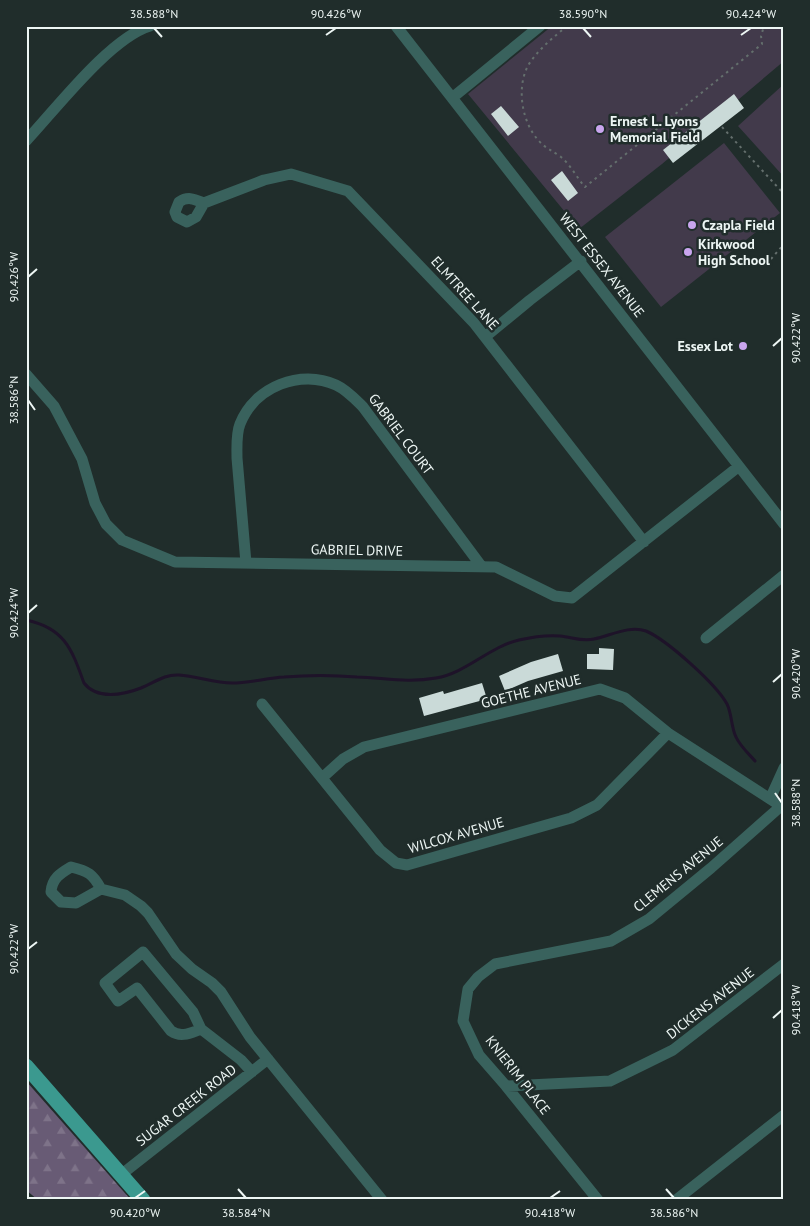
<svg xmlns="http://www.w3.org/2000/svg" width="810" height="1226" font-family="'PT Sans',sans-serif">
	<style>
		.forest { fill: url(#forest-firs) }
		.pitch { fill: #423a4b }
		.lines { fill: none; stroke-linecap: round; stroke-linejoin: round }
		.stream { stroke: #1e1329; stroke-width: 3 }
		.building { fill: #cadad8 }
		.path { stroke: #646f6d; stroke-width: 2; stroke-dasharray: 2.5 4; stroke-linecap: butt }
		.minor { stroke: #39625d; stroke-width: 11 }
		.major { stroke: #3b998f; stroke-width: 15 }
		.ticks { fill: none; stroke: #edf6f4; stroke-width: 2 }
		.poi-dot { fill: #c9a5ee; stroke: #202d2b; stroke-width: 2 }
		.labels { text-anchor: middle; stroke-width: 5; stroke-linejoin: round; paint-order: stroke }
		.poi-label { font-size: 14px; font-weight: bold; fill: #edf6f4; stroke: #202d2b; text-anchor: start }
		.street-label { font-size: 14px; fill: #edf6f4; stroke: #202d2b }
		.neatline { fill: none; stroke: #edf6f4; stroke-width: 2 }
		.ticks-label { font-size: 12px; text-anchor: middle; fill: #edf6f4 }
	</style>
	<defs>
		<pattern id="forest-firs" width="22" height="20" patternUnits="userSpaceOnUse" patternTransform="scale(1.25)"><rect width="22" height="20" fill="#685b75"/><path d="M5 1l3.5 6h-7zM16 11l3.5 6h-7z" fill="#7e7389"/></pattern>
	</defs>
	<rect width="100%" height="100%" fill="#202d2b"/>
	<path class="forest" d="M 26,1081 L 131,1200 L 38,1200 L 26,1190 Z"/>
	<path class="pitch" d="M 552,26 L 784,26 L 784,61 L 662,164 L 579,229 L 468,94 Z
		M 784,84 L 784,177 L 738,126 Z
		M 724,143 L 780,213 L 661,307 L 605,237 Z"/>
	<g class="lines">
		<path class="stream" d="M 26,620 C 65,628 72,650 84,683 C 97,700 123,695 141,688 C 154,683 164,674 179,675 C 197,676 214,683 232,683 C 249,683 267,678 284,677 C 308,675 333,675 357,677 C 385,678 408,683 436,678 C 466,673 489,647 519,640 C 532,637 547,635 560,636 C 572,637 582,642 594,639 C 610,636 629,625 646,631 C 667,640 716,684 727,704 C 732,714 731,727 736,737 C 740,746 749,754 755,761"/>
	</g>
	<path class="building" d="M 734,94 L 744,108 L 673,163 L 663,150 Z
		M 501,106 L 519,127 L 508,136 L 491,114 Z
		M 562,171 L 578,193 L 568,201 L 551,180 Z
		M 599,648 L 614,649 L 613,670 L 587,669 L 587,654 L 599,654 Z
		M 558,654 L 563,671 L 528,681 L 505,691 L 499,676 L 531,662 Z
		M 482,683 L 487,699 L 424,716 L 419,698 L 443,691 L 444,694 Z"/>
	<g class="lines">
		<path class="path" d="M 567,26 C 554,37 541,47 531,61 C 515,83 521,122 539,141 C 545,148 553,151 561,157 C 570,164 577,178 585,187 L 762,44 L 761,36 L 764,26
			M 722,127 L 784,194
			M 771,259 L 784,244"/>
		<path class="minor" d="M 396,26 L 784,524
			M 452,98 L 540,26
			M 26,141 C 56,109 110,38 150,26
			M 204,203 L 196,217 L 187,222 L 177,217 L 175,212 L 179,202 C 188,196 194,199 204,203 L 264,180 L 291,174 L 348,191 L 474,323 L 644,542
			M 485,337 L 530,300 L 581,261
			M 26,374 L 54,406 L 82,459 L 95,503 L 106,524 L 122,540 L 175,562 L 496,567 L 555,596 L 572,598 L 738,467
			M 246,563 L 237,458 C 237,447 236,434 240,424 C 255,386 301,369 336,385 C 347,390 355,399 363,407 L 482,567
			M 706,638 L 784,575
			M 262,704 L 380,850 L 396,863 L 407,865 L 571,818 L 597,805 L 668,733
			M 322,778 L 343,759 L 364,747 L 600,689 L 625,698 L 668,733 L 784,808
			M 770,799 L 784,768
			M 71,867 C 88,871 93,874 101,889 L 76,903 L 61,902 L 51,892 C 52,878 61,873 71,867 Z
			M 101,889 L 125,895 L 141,906 L 148,913 L 176,954 L 192,969 L 212,983 L 221,992 L 250,1037 L 382,1200
			M 201,1029 C 190,1033 181,1038 171,1031 L 137,988 L 118,1001 L 105,983 L 143,952 L 193,1012 L 201,1029 L 241,1060 L 252,1072
			M 506,1086 L 610,1081 L 673,1050 L 784,964
			M 122,1174 L 268,1059
			M 598,1200 L 506,1086 L 479,1055 L 463,1021 L 468,989 L 478,977 L 495,964 L 611,941 L 649,919 L 711,868 L 780,807
			M 676,1200 L 784,1115"/>
		<path class="major" d="M 26,1066 L 143,1200"/>
	</g>
	<path class="ticks" d="M 154,28 L 162,37M 583,28 L 591,37M 326,35 L 336,28M 741,35 L 751,28M 28,277 L 37,269M 773,346 L 782,338M 28,400 L 35,410M 28,613 L 37,605M 773,682 L 782,674M 775,793 L 782,803M 28,949 L 37,942M 773,1018 L 782,1010M 238,1189 L 246,1198M 666,1189 L 674,1198M 135,1198 L 145,1191M 550,1198 L 560,1191"/>
	<g class="poi-dot">
		<circle cx="600" cy="129" r="5"/>
		<circle cx="692" cy="225" r="5"/>
		<circle cx="688" cy="252" r="5"/>
		<circle cx="743" cy="346" r="5"/>
	</g>
	<g class="labels">
		<g class="poi-label">
			<text x="610" y="126">Ernest L. Lyons<tspan x="610" dy="16">Memorial Field</tspan></text>
			<text x="702" y="230">Czapla Field</text>
			<text x="698" y="249">Kirkwood<tspan x="698" dy="16">High School</tspan></text>
			<text x="733" y="351" text-anchor="end">Essex Lot</text>
		</g>
		<g class="street-label">
			<text transform="translate(602 265) rotate(52)" y="5">WEST ESSEX AVENUE</text>
			<text transform="translate(465 293) rotate(48)" y="5">ELMTREE LANE</text>
			<text transform="translate(401 434) rotate(53)" y="5">GABRIEL COURT</text>
			<text transform="translate(357 550) rotate(1)" y="5">GABRIEL DRIVE</text>
			<text transform="translate(531 691) rotate(-14)" y="5">GOETHE AVENUE</text>
			<text transform="translate(456 835) rotate(-16)" y="5">WILCOX AVENUE</text>
			<text transform="translate(678 874) rotate(-39)" y="5">CLEMENS AVENUE</text>
			<text transform="translate(710 1003) rotate(-38)" y="5">DICKENS AVENUE</text>
			<text transform="translate(518 1075) rotate(52)" y="5">KNIERIM PLACE</text>
			<text transform="translate(186 1105) rotate(-38)" y="5">SUGAR CREEK ROAD</text>
		</g>
	</g>
	<rect width="810" height="1226" fill="none" stroke="#202d2b" stroke-width="55"/>
	<rect x="28" y="28" width="754" height="1170" class="neatline"/>
	<g class="ticks-label">
		<text x="154" y="18">38.588°N</text>
		<text x="336" y="18">90.426°W</text>
		<text x="583" y="18">38.590°N</text>
		<text x="751" y="18">90.424°W</text>
		<text transform="translate(14 277) rotate(-90)" y="4">90.426°W</text>
		<text transform="translate(796 338) rotate(-90)" y="4">90.422°W</text>
		<text transform="translate(14 400) rotate(-90)" y="4">38.586°N</text>
		<text transform="translate(14 613) rotate(-90)" y="4">90.424°W</text>
		<text transform="translate(796 674) rotate(-90)" y="4">90.420°W</text>
		<text transform="translate(796 803) rotate(-90)" y="4">38.588°N</text>
		<text transform="translate(14 949) rotate(-90)" y="4">90.422°W</text>
		<text transform="translate(796 1010) rotate(-90)" y="4">90.418°W</text>
		<text x="135" y="1217">90.420°W</text>
		<text x="246" y="1217">38.584°N</text>
		<text x="550" y="1217">90.418°W</text>
		<text x="674" y="1217">38.586°N</text>
	</g>
</svg>
